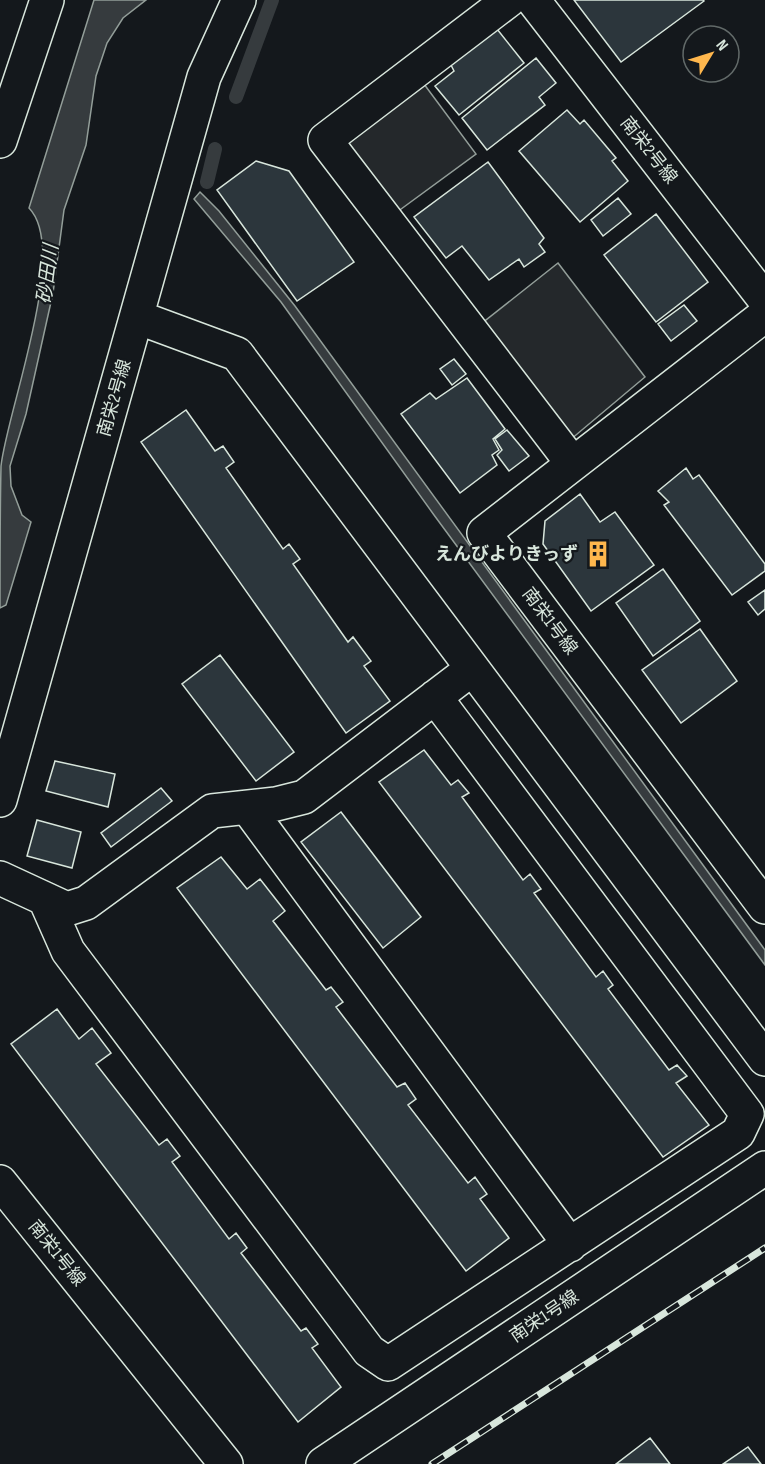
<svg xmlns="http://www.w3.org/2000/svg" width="765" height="1464" font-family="'Sofia Sans Condensed','Noto Sans JP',sans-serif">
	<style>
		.parking { fill: #24282b; stroke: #939e99; stroke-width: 1.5 }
		.water { fill: #363b3e; stroke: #939e99; stroke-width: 1.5 }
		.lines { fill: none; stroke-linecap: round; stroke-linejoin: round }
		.stream { stroke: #363b3e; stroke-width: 14 }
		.building { fill: #2c363c; stroke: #d8e6dc; stroke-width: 1.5 }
		.minor-casing { stroke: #d8e6dc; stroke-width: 36 }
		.minor { stroke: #14181c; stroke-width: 33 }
		.rail-casing { stroke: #d8e6dc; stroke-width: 7 }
		.rail { stroke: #14181c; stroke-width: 4.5; stroke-dasharray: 14; stroke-linecap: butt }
		.labels { text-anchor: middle; stroke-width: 4.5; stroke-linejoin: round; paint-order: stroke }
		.street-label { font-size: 18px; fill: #d8e6dc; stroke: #14181c }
		.poi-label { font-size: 18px; font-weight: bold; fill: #d8e6dc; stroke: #14181c; text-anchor: end }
		.water-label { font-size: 20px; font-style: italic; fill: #d8e6dc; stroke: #14181c }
	</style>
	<rect width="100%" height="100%" fill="#14181c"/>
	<path class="parking" d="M 421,80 L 476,154 L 397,212 L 343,140 Z
		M 558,263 L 645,377 L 570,440 L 481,324 Z"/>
	<path class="water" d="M 94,0 L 146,0 L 123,18 L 107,43 L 96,76 L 86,145 L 64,210 L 53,293 L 26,414 L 10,466 L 11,486 L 22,515 L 31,522 L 6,605 L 0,608 C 0,561 0,513 1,466 C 7,410 70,250 29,208 Z
		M 200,192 L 219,211 L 295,306 L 765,950 L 765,965 L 434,515 L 281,302 L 194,199 Z"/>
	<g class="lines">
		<path class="stream" d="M 236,97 L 272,0
			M 207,182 L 215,149"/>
	</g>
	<path class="building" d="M 574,0 L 703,0 L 704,1 L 621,62 Z
		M 497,29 L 524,63 L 459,115 L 435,86 L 454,71 L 451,65 Z
		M 536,58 L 556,83 L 539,97 L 545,105 L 487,150 L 462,118 Z
		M 567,110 L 580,124 L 584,120 L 616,158 L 612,161 L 628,181 L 580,222 L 519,151 Z
		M 256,161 L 289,171 L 354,262 L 297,301 L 217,190 Z
		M 488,162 L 544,238 L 539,244 L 545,252 L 524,267 L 519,259 L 489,280 L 462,246 L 446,258 L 414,217 Z
		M 618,198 L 631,214 L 603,236 L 591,220 Z
		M 656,214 L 708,282 L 656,322 L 604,255 Z
		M 684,305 L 697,321 L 671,341 L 658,324 Z
		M 454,359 L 466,374 L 452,385 L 440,369 Z
		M 467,378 L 505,429 L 493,439 L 499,450 L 492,455 L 497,465 L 460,493 L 401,414 L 430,393 L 436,399 Z
		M 186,410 L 215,451 L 223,446 L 234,462 L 226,468 L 283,549 L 289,544 L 300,559 L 293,564 L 348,642 L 353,637 L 371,661 L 364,666 L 390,701 L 346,733 L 141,442 Z
		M 507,430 L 529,456 L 509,471 L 497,455 L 502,450 L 495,439 Z
		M 686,468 L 693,479 L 699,475 L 765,564 L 765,571 L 732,595 L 664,505 L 669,502 L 658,491 Z
		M 580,494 L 600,522 L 615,512 L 654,565 L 591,611 L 543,544 L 545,521 Z
		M 663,569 L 700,621 L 653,656 L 616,603 Z
		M 765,590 L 765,609 L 758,615 L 748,602 Z
		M 700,629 L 737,681 L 681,723 L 642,670 Z
		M 220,655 L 294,752 L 256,781 L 182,684 Z
		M 424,750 L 451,785 L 458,780 L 469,793 L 462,797 L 523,880 L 530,874 L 541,889 L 534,893 L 596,977 L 603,971 L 613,985 L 608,989 L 669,1070 L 677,1065 L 687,1076 L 676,1083 L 709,1125 L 663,1157 L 379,782 Z
		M 55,761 L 115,774 L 108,807 L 46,791 Z
		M 161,788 L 172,801 L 111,847 L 101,833 Z
		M 341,812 L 421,917 L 383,948 L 301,842 Z
		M 37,820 L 81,832 L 72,868 L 27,856 Z
		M 221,857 L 247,889 L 260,879 L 285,911 L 273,921 L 326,990 L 331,987 L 343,1002 L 336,1007 L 397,1087 L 405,1083 L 416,1099 L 408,1105 L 468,1183 L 475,1177 L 487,1194 L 480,1199 L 509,1238 L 466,1271 L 177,888 Z
		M 57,1009 L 79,1039 L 92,1028 L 111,1053 L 96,1064 L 159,1145 L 167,1139 L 180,1156 L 172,1162 L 229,1239 L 236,1233 L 247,1248 L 241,1253 L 301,1331 L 306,1328 L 318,1344 L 312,1348 L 341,1387 L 298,1422 L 11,1044 Z
		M 650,1438 L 670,1464 L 616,1464 Z
		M 748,1447 L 761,1464 L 723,1464 Z"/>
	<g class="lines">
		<g class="minor-casing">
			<path id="minor" d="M 509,0 L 325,140 L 573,464
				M 533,0 L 765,300
				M 0,141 L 47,0
				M 765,315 L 484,533 L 765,907
				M 137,317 L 237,354 L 765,1059
				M 0,800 L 204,77 L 239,0
				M 247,807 L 570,1245
				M 0,878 L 67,909 L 86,903 L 212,811 L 276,804 L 304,797 L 472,669
				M 45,899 L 68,951 L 369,1351 L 388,1364 L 738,1133 L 747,1114 L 435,697
				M 0,1182 L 226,1464
				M 323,1464 L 765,1168"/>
		</g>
		<use href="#minor" class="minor"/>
		<g class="rail-casing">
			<path id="rail" d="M 432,1464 L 765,1248"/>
		</g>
		<use href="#rail" class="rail"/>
	</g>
	<defs>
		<g id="building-bare" transform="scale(2.07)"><path d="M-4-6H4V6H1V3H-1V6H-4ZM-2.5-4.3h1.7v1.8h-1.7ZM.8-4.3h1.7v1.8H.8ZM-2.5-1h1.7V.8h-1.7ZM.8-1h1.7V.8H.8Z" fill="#ffb74d" stroke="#14181c" stroke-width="2.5" paint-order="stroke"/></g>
	</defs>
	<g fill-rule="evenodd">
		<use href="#building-bare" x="598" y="554"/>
	</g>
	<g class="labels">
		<g class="street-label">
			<text transform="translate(649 150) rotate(52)" y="6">南栄2号線</text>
			<text transform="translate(114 398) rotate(-74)" y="6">南栄2号線</text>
			<text transform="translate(550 621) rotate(53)" y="6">南栄1号線</text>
			<text transform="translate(57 1253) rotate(51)" y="6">南栄1号線</text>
			<text transform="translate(544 1316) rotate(-34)" y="6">南栄1号線</text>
		</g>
		<g class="poi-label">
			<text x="578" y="560">えんびよりきっず</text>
		</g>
		<g class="water-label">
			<text transform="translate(47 274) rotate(-83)" y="7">砂田川</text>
		</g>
	</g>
	<g transform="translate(711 54) rotate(52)"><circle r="28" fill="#14181c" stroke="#626a69" stroke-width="1.5"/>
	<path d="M0-4.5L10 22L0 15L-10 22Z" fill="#ffb74d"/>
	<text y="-9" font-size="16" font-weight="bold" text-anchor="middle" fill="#d8e6dc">N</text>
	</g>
</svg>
